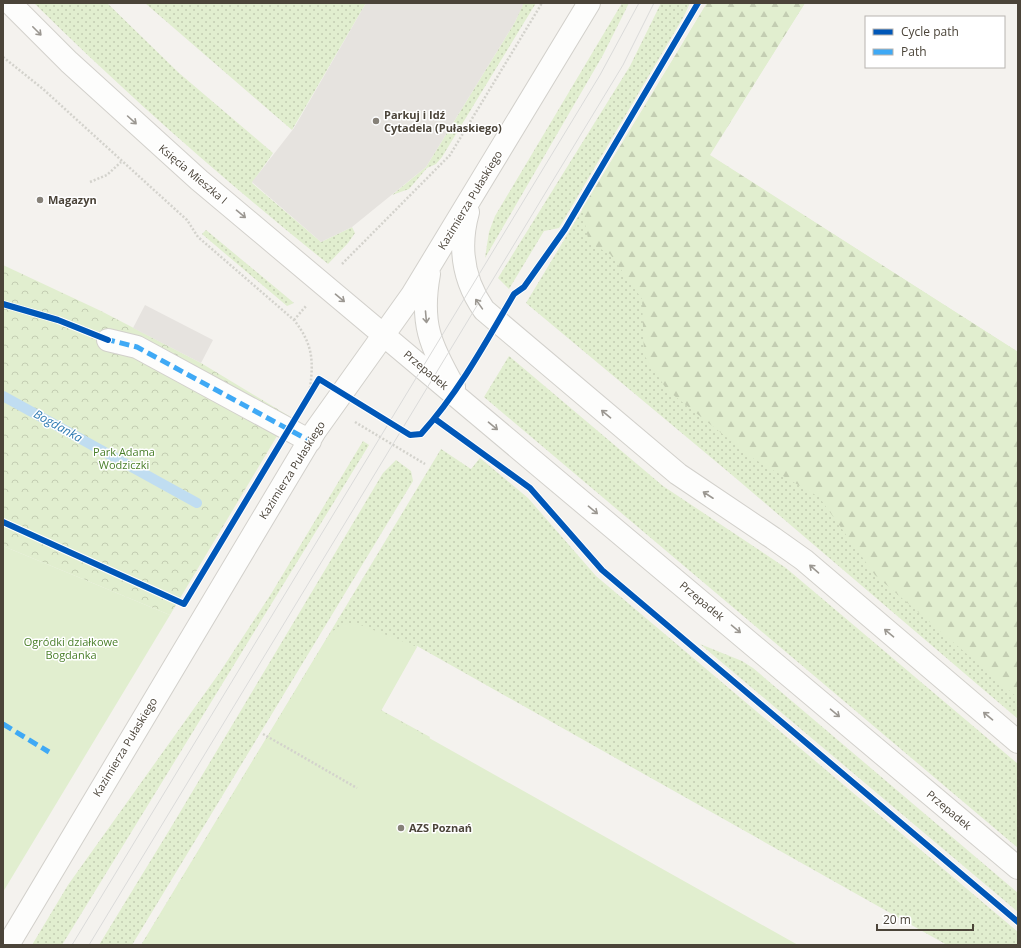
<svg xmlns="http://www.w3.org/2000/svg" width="1021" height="948" font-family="'Open Sans',sans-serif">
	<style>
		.grass { fill: url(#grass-dots) }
		.forest { fill: url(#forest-firs) }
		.park { fill: url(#park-crowns) }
		.garden { fill: #e1eecf }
		.parking { fill: #e6e3df }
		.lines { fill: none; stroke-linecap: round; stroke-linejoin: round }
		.stream { stroke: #c0ddf1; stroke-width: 10 }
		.minor-casing { stroke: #d2d0cb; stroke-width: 24 }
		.path { stroke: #d3d2cc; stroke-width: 2.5; stroke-dasharray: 2 2; stroke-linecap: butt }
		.minor { stroke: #fdfdfc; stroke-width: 22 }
		.tram { stroke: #dbdbda; stroke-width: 1 }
		.quiet { stroke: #3fa9f5; stroke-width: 5; stroke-dasharray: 10 5; stroke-linecap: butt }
		.cycleway-casing { stroke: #fff; stroke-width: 8 }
		.cycleway { stroke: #0057b8; stroke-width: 6 }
		.oneway { stroke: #9b9791 }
		.poi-dot { fill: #868178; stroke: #fff; stroke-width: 1.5 }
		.labels { text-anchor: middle; stroke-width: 3; stroke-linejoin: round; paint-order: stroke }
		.poi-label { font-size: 11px; font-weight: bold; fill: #4b4439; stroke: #fff; text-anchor: start }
		.street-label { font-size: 11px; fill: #4b4439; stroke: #fff }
		.park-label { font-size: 11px; fill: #4a7f2a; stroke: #fff }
		.water-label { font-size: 12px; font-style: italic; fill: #2e7ab2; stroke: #fff }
	</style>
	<defs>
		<pattern id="grass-dots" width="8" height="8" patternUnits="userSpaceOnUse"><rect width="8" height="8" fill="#e1eecf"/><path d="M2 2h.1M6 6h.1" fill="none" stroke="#c3cdb2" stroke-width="1.8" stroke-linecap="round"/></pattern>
		<pattern id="forest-firs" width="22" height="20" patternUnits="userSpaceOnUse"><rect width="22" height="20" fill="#e1eecf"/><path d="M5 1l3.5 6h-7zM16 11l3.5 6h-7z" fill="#c3cdb2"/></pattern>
		<pattern id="park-crowns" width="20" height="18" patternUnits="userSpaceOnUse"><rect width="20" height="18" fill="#e1eecf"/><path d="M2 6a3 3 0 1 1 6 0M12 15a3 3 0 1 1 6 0" fill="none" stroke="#c3cdb2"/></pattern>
	</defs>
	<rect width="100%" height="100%" fill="#f4f2ee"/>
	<path class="grass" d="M 34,3 L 107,3 L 179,73 L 273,153 L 252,183 L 321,242 L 352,227 L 355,233 L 348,243 L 328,264 L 327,263 C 225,181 127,95 34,3 Z
		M 145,3 L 366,3 L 292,130 Z
		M 523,3 L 536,3 L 442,157 L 436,164 L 427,168 L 409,189 L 392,195 L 426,167 L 515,22 Z
		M 622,3 L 629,3 L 603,55 L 485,258 L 489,232 L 495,216 Z
		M 661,3 L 690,3 L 684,16 L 559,228 L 544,231 L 509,289 L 498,278 L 630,66 Z
		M 707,3 L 805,3 L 709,155 L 1018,352 L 1018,719 L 732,475 L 526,303 Z
		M 206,230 L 282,293 L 294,303 L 287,306 L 202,234 Z
		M 509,356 L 663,486 L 786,568 L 1018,764 L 1018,848 L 484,397 Z
		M 363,441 L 369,445 L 62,945 L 32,945 L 68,885 L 220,672 L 271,594 Z
		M 441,449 L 471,469 L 480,458 L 528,498 L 596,576 L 1018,932 L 1018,945 L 947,945 L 417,646 L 381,710 L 430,737 L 418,758 L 194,945 L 141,945 Z
		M 396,460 L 411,471 L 413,481 L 132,945 L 99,945 L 170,829 L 383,473 Z
		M 700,644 L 742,661 L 753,668 L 1018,893 L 1018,912 Z"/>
	<path class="forest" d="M 707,3 L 805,3 L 710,155 L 1018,352 L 1018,698 L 875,575 L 819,497 L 754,459 L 667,390 L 644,355 L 642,299 L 610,254 L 589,243 L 582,209 Z"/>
	<path class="park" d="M 3,265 L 101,311 L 201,363 L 289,416 L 170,615 L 3,546 Z"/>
	<path class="garden" d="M 3,546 L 170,615 L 3,892 Z
		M 358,624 L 417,647 L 381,711 L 798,945 L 142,945 L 331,632 L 343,625 Z"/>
	<path class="parking" d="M 366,3 L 523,3 L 523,5 L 515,22 L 426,167 L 352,227 L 321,242 L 252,182 L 294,128 Z
		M 145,305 L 213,340 L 201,363 L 133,328 Z"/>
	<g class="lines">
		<path class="stream" d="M 3,396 L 197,503"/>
		<g class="minor-casing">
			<path id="minor" d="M 10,3 L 69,62 L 199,180 L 1018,868
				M 468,212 C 458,248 463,280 484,310 L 678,474 L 773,538 L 804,560 L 1018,742
				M 429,274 C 420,323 430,345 454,387
				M 108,340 L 137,347 L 310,441
				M 8,945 L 315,431 L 412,295 L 589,3"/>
		</g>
		<path class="path" d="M 3,57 L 43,89 L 187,220 L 198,237 L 294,320 C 312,343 314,359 310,388
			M 90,182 L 107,175 L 121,162
			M 342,264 L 450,155 L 542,3
			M 294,320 L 306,306
			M 355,422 L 425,464
			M 3,522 L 181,603
			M 263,734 L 357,788"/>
		<use href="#minor" class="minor"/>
		<path class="tram" d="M 72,945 L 600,75 L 639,3
			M 89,945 L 623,65 L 654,3"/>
		<path class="quiet" d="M 105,339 L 137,347 L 310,441
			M 3,724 L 49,752"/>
		<g class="cycleway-casing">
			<path id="cycleway" d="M 3,304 L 58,320 L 108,340
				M 435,419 L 530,488 L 602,570 L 1018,922
				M 3,522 L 184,604 L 319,379 L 410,435 L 421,434 C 459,392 486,342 514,294 L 524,287 L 565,229 L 698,3"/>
		</g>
		<use href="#cycleway" class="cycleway"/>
	</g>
	<defs><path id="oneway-shaft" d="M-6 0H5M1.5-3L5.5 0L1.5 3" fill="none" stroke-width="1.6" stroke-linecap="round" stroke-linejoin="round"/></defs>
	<g class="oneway">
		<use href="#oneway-shaft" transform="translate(37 31) rotate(45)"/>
		<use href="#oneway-shaft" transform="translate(132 120) rotate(42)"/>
		<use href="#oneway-shaft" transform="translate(241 214) rotate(40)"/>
		<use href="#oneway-shaft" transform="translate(340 298) rotate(40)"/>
		<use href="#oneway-shaft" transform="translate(479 304) rotate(-125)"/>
		<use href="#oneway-shaft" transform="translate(426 317) rotate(85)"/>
		<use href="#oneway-shaft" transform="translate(606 414) rotate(-140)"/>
		<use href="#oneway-shaft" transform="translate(493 426) rotate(40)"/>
		<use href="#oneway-shaft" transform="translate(708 495) rotate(-147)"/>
		<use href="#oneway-shaft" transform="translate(593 510) rotate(40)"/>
		<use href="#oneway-shaft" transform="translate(814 569) rotate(-139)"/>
		<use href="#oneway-shaft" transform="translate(736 629) rotate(40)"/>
		<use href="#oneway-shaft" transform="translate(889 633) rotate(-140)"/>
		<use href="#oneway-shaft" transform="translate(835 713) rotate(40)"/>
		<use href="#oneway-shaft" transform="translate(988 716) rotate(-140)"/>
	</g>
	<g class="poi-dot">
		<circle cx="376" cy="121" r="4"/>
		<circle cx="40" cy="200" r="4"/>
		<circle cx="401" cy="828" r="4"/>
	</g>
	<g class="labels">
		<g class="poi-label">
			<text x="384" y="119">Parkuj i Idź<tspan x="384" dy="13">Cytadela (Pułaskiego)</tspan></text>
			<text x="48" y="204">Magazyn</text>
			<text x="409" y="832">AZS Poznań</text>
		</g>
		<g class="street-label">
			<text transform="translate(193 174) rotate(40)" y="4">Księcia Mieszka I</text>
			<text transform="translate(470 200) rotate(-59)" y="4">Kazimierza Pułaskiego</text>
			<text transform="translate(426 370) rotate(40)" y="4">Przepadek</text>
			<text transform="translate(292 470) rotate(-58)" y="4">Kazimierza Pułaskiego</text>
			<text transform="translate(702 601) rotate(40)" y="4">Przepadek</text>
			<text transform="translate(125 747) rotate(-59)" y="4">Kazimierza Pułaskiego</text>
			<text transform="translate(949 810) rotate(40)" y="4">Przepadek</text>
		</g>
		<g class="park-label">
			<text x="124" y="456">Park Adama<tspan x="124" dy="13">Wodziczki</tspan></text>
			<text x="71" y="646">Ogródki działkowe<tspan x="71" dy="13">Bogdanka</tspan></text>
		</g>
		<g class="water-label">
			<text transform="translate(58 426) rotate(29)" y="4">Bogdanka</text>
		</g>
	</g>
	<rect width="1021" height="948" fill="none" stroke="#4b4439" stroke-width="8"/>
	<rect x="865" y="16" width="140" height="52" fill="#ffffff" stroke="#b7b4b0"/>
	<rect x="873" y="29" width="20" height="6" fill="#0057b8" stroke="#b7b4b0"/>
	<text x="901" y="36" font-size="12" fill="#4b4439">Cycle path</text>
	<rect x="873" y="49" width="20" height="6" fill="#3fa9f5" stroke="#b7b4b0"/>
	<text x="901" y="56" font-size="12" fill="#4b4439">Path</text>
	<path d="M877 924v6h96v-6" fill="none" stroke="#4b4439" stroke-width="2"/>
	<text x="883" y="924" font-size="12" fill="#4b4439" stroke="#ffffff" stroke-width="3" paint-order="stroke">20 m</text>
</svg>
